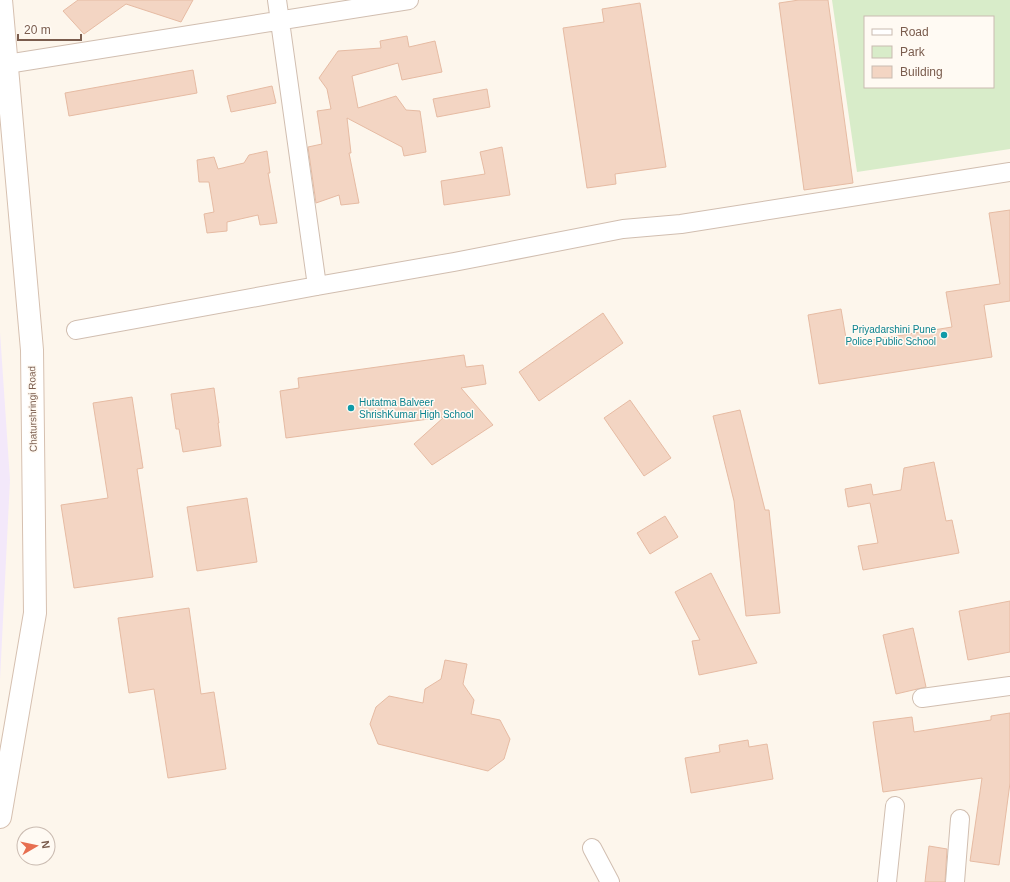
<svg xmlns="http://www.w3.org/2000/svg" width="1010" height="882" font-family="Helvetica,sans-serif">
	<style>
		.education { fill: #f3e8fa }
		.green { fill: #d8ecc9; fill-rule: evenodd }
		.building { fill: #f3d5c3; stroke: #e6bba3 }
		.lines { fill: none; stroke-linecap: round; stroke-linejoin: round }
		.street-casing { stroke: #d1beb0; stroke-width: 20 }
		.secondary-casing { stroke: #d6c0b0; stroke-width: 24 }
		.street { stroke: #fff; stroke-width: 18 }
		.secondary { stroke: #fff; stroke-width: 22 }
		.culture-dot { fill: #0f9aa8; stroke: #fffaf3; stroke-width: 1.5 }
		.labels { text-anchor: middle; stroke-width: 3; stroke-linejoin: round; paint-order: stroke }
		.culture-label { font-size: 10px; fill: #0d838f; stroke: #fffaf3; text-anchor: end }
		.street-label { font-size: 10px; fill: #7a5c4d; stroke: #fffaf3 }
	</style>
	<rect width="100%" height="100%" fill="#fdf6ec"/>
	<path class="education" d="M 0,332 L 10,480 L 0,680 Z"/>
	<path class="green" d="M 832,0 L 1010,0 L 1010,149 L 857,172 ZM 865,17 L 993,17 L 993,87 L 865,87 Z"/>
	<path class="building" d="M 78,0 L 193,0 L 181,22 L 126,4 L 84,34 L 63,11 Z
		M 799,0 L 828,0 L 853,183 L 804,190 L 779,3 Z
		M 640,3 L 666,167 L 615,174 L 616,184 L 587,188 L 563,28 L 604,22 L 602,9 Z
		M 407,36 L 409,47 L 435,41 L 442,72 L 402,80 L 398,63 L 352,76 L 358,108 L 396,96 L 406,110 L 420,111 L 426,152 L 404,156 L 402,147 L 347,118 L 351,153 L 349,153 L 359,203 L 341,205 L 339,195 L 316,203 L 308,147 L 322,144 L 317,111 L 331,109 L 327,89 L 319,78 L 338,51 L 381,48 L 380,41 Z
		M 193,70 L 197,93 L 69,116 L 65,93 Z
		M 272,86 L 276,103 L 231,112 L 227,96 Z
		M 487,89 L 490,107 L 437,117 L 433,99 Z
		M 502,147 L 510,195 L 444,205 L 441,181 L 485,174 L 480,152 Z
		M 267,151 L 270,173 L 268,173 L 277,223 L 260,225 L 258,215 L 227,222 L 227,231 L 207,233 L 204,214 L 214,212 L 209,182 L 199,182 L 197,160 L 214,157 L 218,169 L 244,163 L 249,155 Z
		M 1010,210 L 1010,301 L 984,305 L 992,357 L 819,384 L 808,315 L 841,309 L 847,344 L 952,327 L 946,292 L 1000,284 L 989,213 Z
		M 603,313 L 623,343 L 539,401 L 519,372 Z
		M 464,355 L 466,367 L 483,365 L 486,384 L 461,388 L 493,425 L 432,465 L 414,444 L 444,417 L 286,438 L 280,391 L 299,388 L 298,378 Z
		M 214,388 L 219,423 L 218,423 L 221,446 L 183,452 L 179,429 L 176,429 L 171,394 Z
		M 132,397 L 143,468 L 137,469 L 153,577 L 74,588 L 61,505 L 108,498 L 93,403 Z
		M 630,400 L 671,458 L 644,476 L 604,418 Z
		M 740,410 L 765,510 L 769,510 L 780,613 L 746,616 L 734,501 L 713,416 Z
		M 934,462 L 946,521 L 952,520 L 959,553 L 863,570 L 858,546 L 878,543 L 870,503 L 848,507 L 845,489 L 871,484 L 873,495 L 901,490 L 904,468 Z
		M 247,498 L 257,562 L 197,571 L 187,507 Z
		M 665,516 L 678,537 L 650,554 L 637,533 Z
		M 711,573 L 757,663 L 699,675 L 692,641 L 700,640 L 675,592 Z
		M 1010,601 L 1010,652 L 968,660 L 959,611 Z
		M 189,608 L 201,694 L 214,692 L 226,769 L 168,778 L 154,689 L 129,693 L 118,618 Z
		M 913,628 L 926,687 L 896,694 L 883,635 Z
		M 445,660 L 467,664 L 463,684 L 474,700 L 471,714 L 500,720 L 510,739 L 504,759 L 488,771 L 378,744 L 370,724 L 376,707 L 389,696 L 423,703 L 425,689 L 441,679 Z
		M 1010,713 L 1010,783 L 999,865 L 970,861 L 982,778 L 883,792 L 873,722 L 912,717 L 914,732 L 991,720 L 991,716 Z
		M 748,740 L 749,747 L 767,744 L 773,779 L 691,793 L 685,758 L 720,752 L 719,745 Z
		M 929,846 L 947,849 L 945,882 L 925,882 Z"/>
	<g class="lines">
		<g class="street-casing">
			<path id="street" d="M 277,0 L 317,286
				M 7,64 L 409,0
				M 76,330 L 317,286 L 454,262 L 623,229 L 681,224 L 1010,172
				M 922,698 L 1010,686
				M 592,848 L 610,882
				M 887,882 L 895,806
				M 955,882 L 960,819"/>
		</g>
		<g class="secondary-casing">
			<path id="secondary" d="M 0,817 L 35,613 L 32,350 L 1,0"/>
		</g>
		<use href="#street" class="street"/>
		<use href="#secondary" class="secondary"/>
	</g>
	<g class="culture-dot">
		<circle cx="944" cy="335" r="4"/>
		<circle cx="351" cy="408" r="4"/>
	</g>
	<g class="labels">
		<g class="culture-label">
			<text x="936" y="333">Priyadarshini Pune<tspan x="936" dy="12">Police Public School</tspan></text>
			<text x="359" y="406" text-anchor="start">Hutatma Balveer<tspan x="359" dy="12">ShrishKumar High School</tspan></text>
		</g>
		<g class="street-label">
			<text transform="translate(32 409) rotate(-91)" y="4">Chaturshringi Road</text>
		</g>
	</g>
	<rect x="864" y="16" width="130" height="72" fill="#fffaf3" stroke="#cabbb1"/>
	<rect x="872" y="29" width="20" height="6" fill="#ffffff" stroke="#cabbb1"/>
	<text x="900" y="36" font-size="12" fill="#7a5c4d">Road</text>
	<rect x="872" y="46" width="20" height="12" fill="#d8ecc9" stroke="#cabbb1"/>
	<text x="900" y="56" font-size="12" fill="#7a5c4d">Park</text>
	<rect x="872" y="66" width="20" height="12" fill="#f3d5c3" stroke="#cabbb1"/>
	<text x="900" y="76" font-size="12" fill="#7a5c4d">Building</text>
	<g transform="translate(36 846) rotate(81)"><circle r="19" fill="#fffaf3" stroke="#cabbb1"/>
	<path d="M0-3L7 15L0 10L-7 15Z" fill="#e76f51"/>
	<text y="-6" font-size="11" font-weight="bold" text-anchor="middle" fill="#7a5c4d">N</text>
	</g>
	<path d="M18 34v6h63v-6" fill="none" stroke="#7a5c4d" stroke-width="2"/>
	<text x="24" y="34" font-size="12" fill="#7a5c4d" stroke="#fffaf3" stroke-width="3" paint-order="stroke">20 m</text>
</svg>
